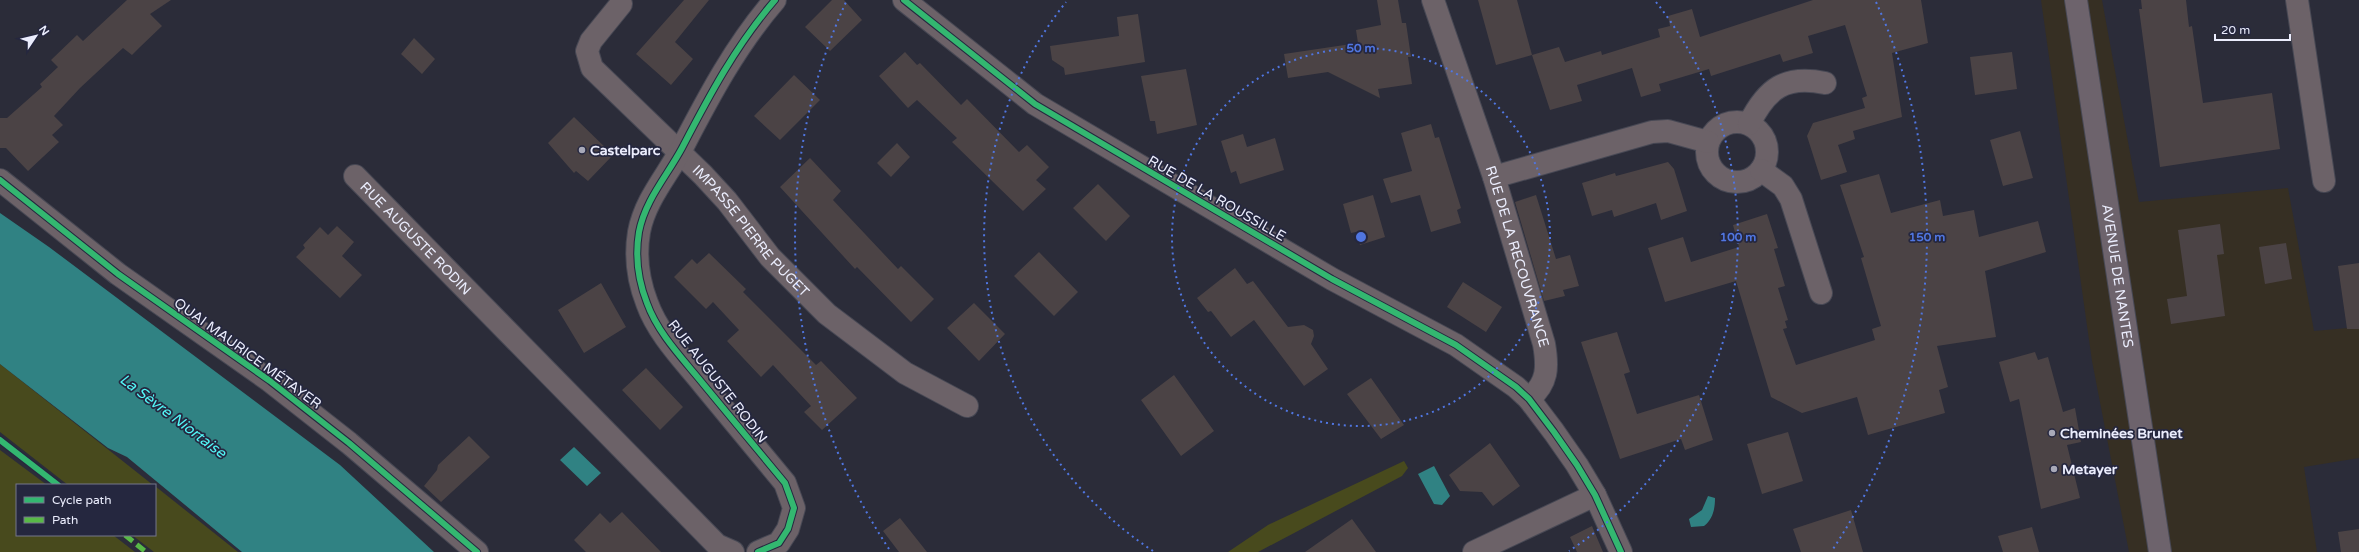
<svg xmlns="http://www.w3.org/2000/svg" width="2359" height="552" font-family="'Varela Round',sans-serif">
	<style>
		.commercial { fill: #362f23 }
		.green { fill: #484a1d }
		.water { fill: #308283 }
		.building { fill: #4b4345 }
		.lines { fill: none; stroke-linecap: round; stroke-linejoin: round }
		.minor-casing { stroke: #474854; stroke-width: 24 }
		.major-casing { stroke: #474854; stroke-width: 24 }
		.minor { stroke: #6c6268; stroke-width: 22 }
		.major { stroke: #6d636c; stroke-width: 22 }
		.quiet { stroke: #58b947; stroke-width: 5; stroke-dasharray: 10 5; stroke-linecap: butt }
		.cycleway-casing { stroke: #25273f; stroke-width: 8 }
		.cycleway { stroke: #33b770; stroke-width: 6 }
		.ring { fill: none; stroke: #5076e1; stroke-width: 2; stroke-dasharray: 2 4 }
		.poi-dot { fill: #a8a9b8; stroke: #25273f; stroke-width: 1.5 }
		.labels { text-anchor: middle; stroke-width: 3.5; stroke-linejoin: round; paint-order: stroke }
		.poi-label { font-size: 14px; font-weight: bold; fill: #ebedfd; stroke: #25273f; text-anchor: start }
		.street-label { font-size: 14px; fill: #ebedfd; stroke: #25273f }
		.water-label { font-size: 15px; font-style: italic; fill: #52f7f7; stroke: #25273f }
		.centre { fill: #5076e1; stroke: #25273f; stroke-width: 2 }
		.ring-label { font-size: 12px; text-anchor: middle; font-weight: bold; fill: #5076e1; stroke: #25273f; stroke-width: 3.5; stroke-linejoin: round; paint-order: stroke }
	</style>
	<rect width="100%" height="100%" fill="#2b2c39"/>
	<path class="commercial" d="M 2041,0 L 2102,0 L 2139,202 L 2288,188 L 2314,331 L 2359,327 L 2359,458 L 2304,467 L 2317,552 L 2129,552 L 2092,361 Z"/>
	<path class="green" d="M 0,364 L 153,485 L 68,485 L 0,432 Z
		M 0,450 L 47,485 L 17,485 L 17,535 L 113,535 L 135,552 L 0,552 Z
		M 1404,461 L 1408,468 L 1402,476 L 1258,552 L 1228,552 L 1268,525 Z
		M 155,486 L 238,552 L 154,552 L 132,535 L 155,535 Z"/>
	<path class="water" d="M 0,213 L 49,247 L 340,465 L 434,552 L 242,552 L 127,457 L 108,448 L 0,364 Z
		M 574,447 L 601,473 L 587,486 L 560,460 Z
		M 1434,466 L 1450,496 L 1442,505 L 1434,504 L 1418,474 Z
		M 1708,496 L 1715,498 C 1715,509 1713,519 1704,526 L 1691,527 L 1689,519 L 1702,510 Z"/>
	<path class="building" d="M 127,0 L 171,0 L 150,14 L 162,26 L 140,47 L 132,55 L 123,48 L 80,88 L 54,116 L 63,125 L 52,135 L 59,142 L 28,171 L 6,148 L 0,148 L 0,118 L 7,118 L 42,87 L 40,84 L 58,67 L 51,60 L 77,35 L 83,41 Z
		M 684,0 L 709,0 L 675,42 L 693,59 L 671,85 L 636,54 Z
		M 832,0 L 844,0 L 862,20 L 830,51 L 805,27 Z
		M 1377,0 L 1398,0 L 1402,23 L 1406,23 L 1411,57 L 1408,57 L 1412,84 L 1378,89 L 1380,98 L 1328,72 L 1288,78 L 1284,54 L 1358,43 L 1356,30 L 1381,25 Z
		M 1478,0 L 1517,0 L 1532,55 L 1496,65 Z
		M 1813,0 L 1921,0 L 1928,43 L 1892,53 L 1902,117 L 1853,131 L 1855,139 L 1838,145 L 1847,172 L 1821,180 L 1807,136 L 1813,123 L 1865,108 L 1862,98 L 1867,96 L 1845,25 L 1808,36 L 1813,53 L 1783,62 L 1780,54 L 1711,76 L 1709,69 L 1659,84 L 1661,91 L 1641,97 L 1632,68 L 1577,85 L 1582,101 L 1550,110 L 1532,55 L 1559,47 L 1565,62 L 1601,51 L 1602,55 L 1660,37 L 1658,29 L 1670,26 L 1668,16 L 1692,9 L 1700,37 Z
		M 2141,0 L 2186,0 L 2189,27 L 2192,26 L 2203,103 L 2272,93 L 2280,149 L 2160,167 L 2139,9 L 2142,9 Z
		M 1138,14 L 1145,62 L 1065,75 L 1064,68 L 1052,60 L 1050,46 L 1119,36 L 1117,17 Z
		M 414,38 L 435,59 L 422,74 L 401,54 Z
		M 905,52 L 917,65 L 920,63 L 961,105 L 967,99 L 1019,152 L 1027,145 L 1049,167 L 1036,180 L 1046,189 L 1023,211 L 952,142 L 957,138 L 917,100 L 908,108 L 879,76 Z
		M 2012,52 L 2017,89 L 1975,95 L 1970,57 Z
		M 1186,69 L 1197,125 L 1157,134 L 1155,121 L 1150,121 L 1141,76 Z
		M 794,75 L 820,100 L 780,140 L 754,116 Z
		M 574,117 L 613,155 L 588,181 L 576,171 L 574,173 L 548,143 Z
		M 1431,124 L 1435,138 L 1439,137 L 1461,208 L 1457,210 L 1461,223 L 1431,232 L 1420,195 L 1391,203 L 1383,179 L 1412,171 L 1401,133 Z
		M 2020,131 L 2033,178 L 2003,186 L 1990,140 Z
		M 1243,134 L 1247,147 L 1275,138 L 1284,170 L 1240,184 L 1236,171 L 1231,173 L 1221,141 Z
		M 897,143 L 910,157 L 891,177 L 877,163 Z
		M 810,158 L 841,191 L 833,200 L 898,269 L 901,266 L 934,299 L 911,322 L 857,267 L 855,269 L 780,187 Z
		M 1668,162 L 1674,169 L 1687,211 L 1661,220 L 1656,203 L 1614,217 L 1612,210 L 1592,216 L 1582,183 L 1615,173 L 1616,176 Z
		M 1879,174 L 1891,213 L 1940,200 L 1943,216 L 1974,210 L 1979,237 L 2038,221 L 2046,252 L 1985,271 L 1996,337 L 1937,346 L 1948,387 L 1939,390 L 1945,413 L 1868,435 L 1857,397 L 1802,413 L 1771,397 L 1736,281 L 1665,302 L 1648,248 L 1683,237 L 1691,262 L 1739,247 L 1733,225 L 1767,214 L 1778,248 L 1774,249 L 1785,286 L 1778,288 L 1788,320 L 1785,321 L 1787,328 L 1783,329 L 1796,365 L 1875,340 L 1872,329 L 1881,326 L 1861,258 L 1864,257 L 1840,185 Z
		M 1098,184 L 1130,216 L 1106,241 L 1073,208 Z
		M 1373,195 L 1385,237 L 1360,245 L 1356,232 L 1351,233 L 1343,204 Z
		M 1536,195 L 1556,259 L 1570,255 L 1579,286 L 1563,290 L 1565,296 L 1544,301 L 1515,202 Z
		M 2220,224 L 2224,254 L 2217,255 L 2225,316 L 2171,324 L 2167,299 L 2187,296 L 2178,230 Z
		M 337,226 L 354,242 L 342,256 L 362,275 L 340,298 L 296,257 L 305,248 L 303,245 L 320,227 L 328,235 Z
		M 2286,243 L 2292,279 L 2265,284 L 2259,247 Z
		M 1039,252 L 1078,292 L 1054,316 L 1014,276 Z
		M 709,253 L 746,289 L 743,292 L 816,365 L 821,361 L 857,398 L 822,430 L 804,412 L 811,406 L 773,365 L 761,377 L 727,341 L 739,330 L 713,302 L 706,309 L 674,277 L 692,259 L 697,264 Z
		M 2359,263 L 2359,329 L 2347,329 L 2338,266 Z
		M 1235,268 L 1247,284 L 1253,281 L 1288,327 L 1304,325 L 1313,330 L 1314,336 L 1311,344 L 1328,369 L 1304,386 L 1254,320 L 1231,337 L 1211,311 L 1208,312 L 1197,298 Z
		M 1463,282 L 1502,307 L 1486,332 L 1447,307 Z
		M 601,283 L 626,327 L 584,353 L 558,310 Z
		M 974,303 L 1005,334 L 979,361 L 947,328 Z
		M 1617,332 L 1630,372 L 1624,374 L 1637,414 L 1699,395 L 1713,440 L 1685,450 L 1681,439 L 1620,459 L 1581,342 Z
		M 2035,352 L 2038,360 L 2048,357 L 2063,412 L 2075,408 L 2081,442 L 2067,445 L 2080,498 L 2041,509 L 2019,399 L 2010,402 L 1999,362 Z
		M 646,368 L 683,407 L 660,430 L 622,390 Z
		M 1174,375 L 1214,431 L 1181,456 L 1141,400 Z
		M 1371,378 L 1404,425 L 1381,439 L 1347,394 Z
		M 1788,432 L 1803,481 L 1762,494 L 1747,444 Z
		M 469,436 L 490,457 L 441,502 L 424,486 L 437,470 L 438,465 Z
		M 1490,443 L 1520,486 L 1493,506 L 1482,492 L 1460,491 L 1449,475 Z
		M 1851,510 L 1863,552 L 1801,552 L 1793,529 Z
		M 622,512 L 661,552 L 586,552 L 574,540 L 600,513 L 610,523 Z
		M 900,518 L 927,552 L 899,552 L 883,531 Z
		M 1352,519 L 1376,552 L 1305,552 Z
		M 1592,526 L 1603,552 L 1577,552 L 1570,537 Z
		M 2032,527 L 2039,552 L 2003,552 L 1998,536 Z
		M 2359,529 L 2359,552 L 2341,552 L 2338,532 Z"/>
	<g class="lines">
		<g class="minor-casing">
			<g id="minor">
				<path d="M 904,0 L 1035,104 L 1332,279 L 1456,345 L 1516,387 L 1529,399 L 1554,432 L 1577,465 L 1595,495 L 1621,552"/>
				<path id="s1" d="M 1433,0 L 1494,177 L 1544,344 C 1548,367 1548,383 1529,399"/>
				<path d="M 2297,0 L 2324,181"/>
				<path id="s2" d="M 621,4 L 591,41 L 587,51 L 592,68 L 703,175 L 727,201 L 770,257 L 827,314 L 905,373 L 967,406"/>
				<circle cx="1737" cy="152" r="30"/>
				<path d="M 1749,124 C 1767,88 1785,75 1825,83"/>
				<path d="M 1761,170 L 1783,186 L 1791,199 L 1821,293"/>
				<path id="s3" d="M 355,176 L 717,545 L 733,552"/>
				<path d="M 1494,177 L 1652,132 L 1668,131 L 1708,142"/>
				<path d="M 0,180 L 118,274 L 270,381 L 349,443 L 477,552"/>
				<path d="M 758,552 L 779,543 L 788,529 L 794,508 L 785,483 C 758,450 731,418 704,385 C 684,360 658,334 647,303 C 638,280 635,256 639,232 C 645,200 667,176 682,148 C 709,96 736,45 775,0"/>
				<path d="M 1474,552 L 1595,495"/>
			</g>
		</g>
		<g class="major-casing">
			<g id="major">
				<path id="s4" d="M 2076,0 L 2160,552"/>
			</g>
		</g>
		<use href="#minor" class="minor"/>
		<use href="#major" class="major"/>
		<path class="quiet" d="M 125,535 L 146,552"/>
		<g class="cycleway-casing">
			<path id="cycleway" d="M 904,0 L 1035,104 L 1332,279 L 1456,345 L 1516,387 L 1529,399 L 1554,432 L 1577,465 L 1595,495 L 1621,552
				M 0,180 L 118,274 L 270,381 L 349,443 L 477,552
				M 0,440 L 58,485
				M 758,552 L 779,543 L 788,529 L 794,508 L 785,483 C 758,450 731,418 704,385 C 684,360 658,334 647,303 C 638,280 635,256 639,232 C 645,200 667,176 682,148 C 709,96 736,45 775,0"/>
		</g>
		<use href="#cycleway" class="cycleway"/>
	</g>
	<g class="ring">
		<circle cx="1361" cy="237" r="189"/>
		<path d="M1153 551A377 377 0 0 1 1066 2M1656 2A377 377 0 0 1 1569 551"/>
		<path d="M889 549A566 566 0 0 1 846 2M1876 2A566 566 0 0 1 1833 549"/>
	</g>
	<g class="poi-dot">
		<circle cx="582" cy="150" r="4"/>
		<circle cx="2052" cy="433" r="4"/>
		<circle cx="2054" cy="469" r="4"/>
	</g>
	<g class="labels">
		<g class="poi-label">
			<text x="590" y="155">Castelparc</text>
			<text x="2060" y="438">Cheminées Brunet</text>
			<text x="2062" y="474">Metayer</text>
		</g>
		<g class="street-label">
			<text transform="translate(1217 198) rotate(30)" y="5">RUE DE LA ROUSSILLE</text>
			<text dy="5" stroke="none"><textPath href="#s2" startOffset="304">IMPASSE PIERRE PUGET</textPath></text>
			<text dy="5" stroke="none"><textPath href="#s3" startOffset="87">RUE AUGUSTE RODIN</textPath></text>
			<text dy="5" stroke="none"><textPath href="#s1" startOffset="270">RUE DE LA RECOUVRANCE</textPath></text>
			<text dy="5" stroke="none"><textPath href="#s4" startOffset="279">AVENUE DE NANTES</textPath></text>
			<text transform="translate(248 353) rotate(36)" y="5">QUAI MAURICE MÉTAYER</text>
			<text transform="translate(718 381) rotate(52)" y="5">RUE AUGUSTE RODIN</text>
		</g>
		<g class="water-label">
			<text transform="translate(173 416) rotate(37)" y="5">La Sèvre Niortaise</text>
		</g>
	</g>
	<circle cx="1361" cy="237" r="6" class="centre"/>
	<g class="ring-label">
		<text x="1361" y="52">50 m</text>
		<text x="1738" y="241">100 m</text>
		<text x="1927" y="241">150 m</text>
	</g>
	<rect x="16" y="484" width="140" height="52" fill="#25273f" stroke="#74768b"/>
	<rect x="24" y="497" width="20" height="6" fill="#33b770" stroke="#74768b"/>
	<text x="52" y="504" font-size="12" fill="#ebedfd">Cycle path</text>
	<rect x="24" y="517" width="20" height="6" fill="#58b947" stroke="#74768b"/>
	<text x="52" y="524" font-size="12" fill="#ebedfd">Path</text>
	<g transform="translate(36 36) rotate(55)" stroke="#25273f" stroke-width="3" paint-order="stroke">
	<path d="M0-3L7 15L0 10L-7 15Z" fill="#ebedfd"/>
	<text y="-6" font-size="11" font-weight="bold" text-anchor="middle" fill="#ebedfd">N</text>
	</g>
	<path d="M2215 34v6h75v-6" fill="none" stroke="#ebedfd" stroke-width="2"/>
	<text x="2221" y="34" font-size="12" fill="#ebedfd" stroke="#25273f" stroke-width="3" paint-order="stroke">20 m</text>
</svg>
